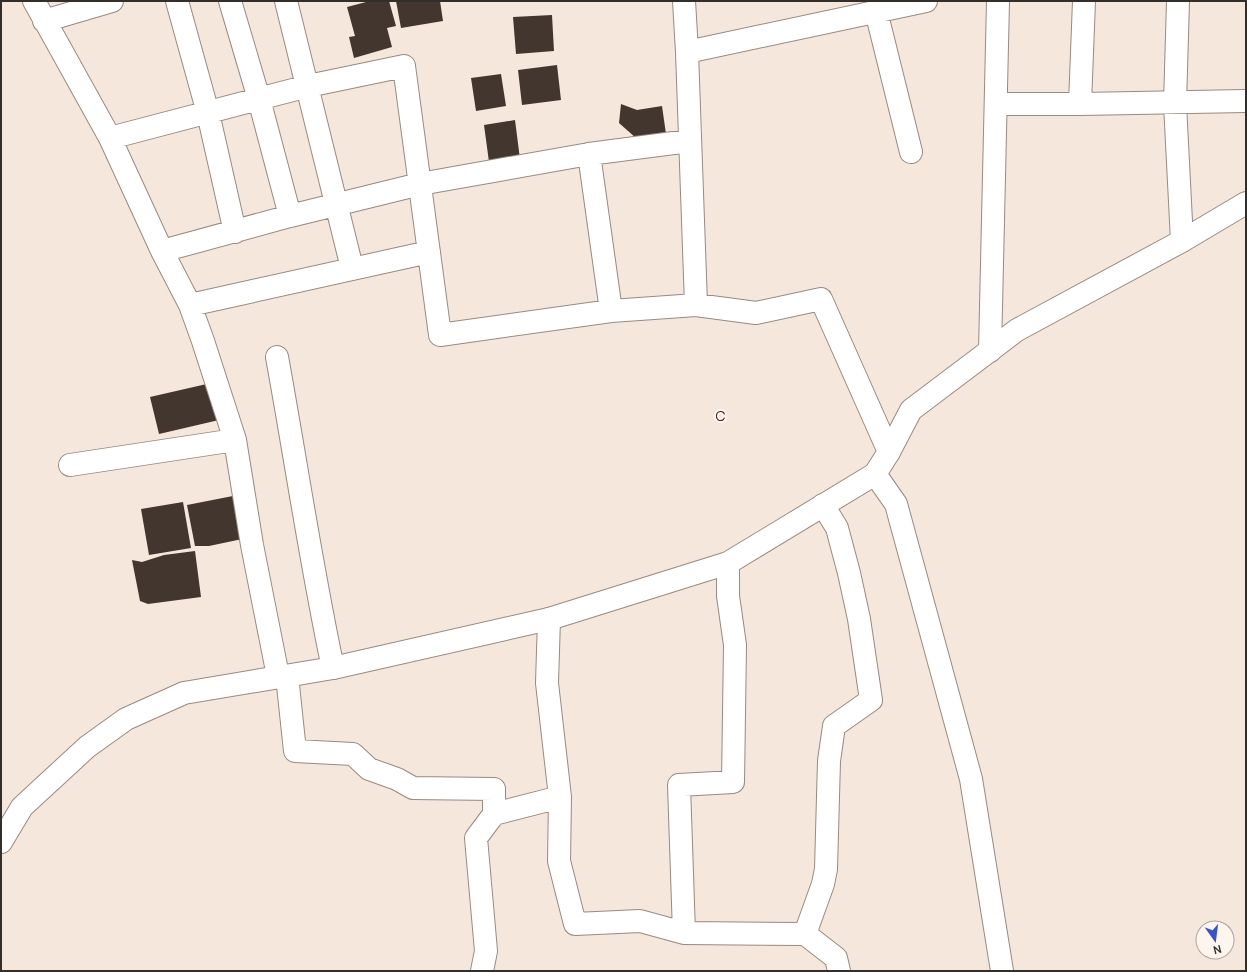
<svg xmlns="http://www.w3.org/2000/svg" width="1247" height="972" font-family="Manrope,sans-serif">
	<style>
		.building { fill: #42362e }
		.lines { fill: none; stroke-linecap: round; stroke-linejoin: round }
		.street-casing { stroke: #988a80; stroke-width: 24 }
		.secondary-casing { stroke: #988a80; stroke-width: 24 }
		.street { stroke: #fff; stroke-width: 22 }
		.secondary { stroke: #fff; stroke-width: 22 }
		.labels { text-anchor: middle; stroke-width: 4; stroke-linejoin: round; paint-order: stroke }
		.quarter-label { font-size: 14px; letter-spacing: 1px; fill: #332820; stroke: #fff5ef }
	</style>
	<rect width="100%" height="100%" fill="#f6e7dc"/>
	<path class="building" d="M 370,1 L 389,1 L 396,26 L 387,28 L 392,47 L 354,58 L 349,37 L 355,36 L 347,7 Z
		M 396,1 L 440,1 L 443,21 L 401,28 Z
		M 552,15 L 554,51 L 516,54 L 513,17 Z
		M 557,65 L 561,100 L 522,105 L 518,70 Z
		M 501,74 L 506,106 L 476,111 L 471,78 Z
		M 621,104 L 637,110 L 662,106 L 666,134 L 636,138 L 619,123 Z
		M 515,120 L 520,159 L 489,162 L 484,125 Z
		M 211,383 L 219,420 L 159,434 L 150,397 Z
		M 238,495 L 247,538 L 209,546 L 195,546 L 187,505 Z
		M 183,502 L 191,548 L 149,555 L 141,509 Z
		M 195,551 L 201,597 L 148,604 L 140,601 L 132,560 L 142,562 L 164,555 Z"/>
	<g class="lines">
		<g class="street-casing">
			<path id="street" d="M 34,1 L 110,138 L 162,251 L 190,305 L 203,341 L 235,440 L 252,545 L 278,676
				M 177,1 L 208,113 L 235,232
				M 230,1 L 259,99 L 290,216
				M 286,1 L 352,268
				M 684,1 L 687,52 L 696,305 L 756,313 L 821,299 L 889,452
				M 1178,1 L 1175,104 L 1182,241
				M 876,11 L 911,152
				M 44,21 L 112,1
				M 687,52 L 926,1
				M 996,104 L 1080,104 L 1084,1
				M 1080,104 L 1246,101
				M 110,138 L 308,86 L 404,66 L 440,335 L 611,311 L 696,305
				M 162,251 L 290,216 L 420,184 L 589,154
				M 190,305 L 429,252
				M 611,311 L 589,154 L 689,141
				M 990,351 L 998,1
				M 277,357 C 296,461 311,565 333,668
				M 70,465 L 235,440
				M 875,474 L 896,504 L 971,779 L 1002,971
				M 549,619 L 547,683 L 560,797 L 559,861 L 575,924 L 640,921 L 684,933 L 805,934 L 836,958 L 839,971
				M 287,676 L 295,751 L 353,754 L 369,769 L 397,779 L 413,788 L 494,789 L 494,814
				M 684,933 L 679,785 L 733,782 L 735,645 L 728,596 L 728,563
				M 805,934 L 823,884 L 826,869 L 829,761 L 834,726 L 871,700 L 859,619 L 849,573 L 837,528 L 823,505
				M 482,971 L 486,951 L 476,838 L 494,814 L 560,797"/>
		</g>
		<g class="secondary-casing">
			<path id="secondary" d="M 1,842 L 22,807 L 87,747 L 126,719 L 184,693 L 333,668 L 549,619 L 728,563 L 875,474 L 889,452 L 911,410 L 1017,330 L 1182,241 L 1246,203"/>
		</g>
		<use href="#street" class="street"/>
		<use href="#secondary" class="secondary"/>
	</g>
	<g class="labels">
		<g class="quarter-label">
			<text x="721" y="421">C</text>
		</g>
	</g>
	<rect width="1247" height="972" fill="none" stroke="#342e2a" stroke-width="4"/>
	<g transform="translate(1215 940) rotate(166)"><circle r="19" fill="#fff5ef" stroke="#aea5a0"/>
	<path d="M0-3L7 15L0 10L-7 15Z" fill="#3754c6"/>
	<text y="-6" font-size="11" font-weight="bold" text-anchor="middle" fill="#342e2a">N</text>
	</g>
</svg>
